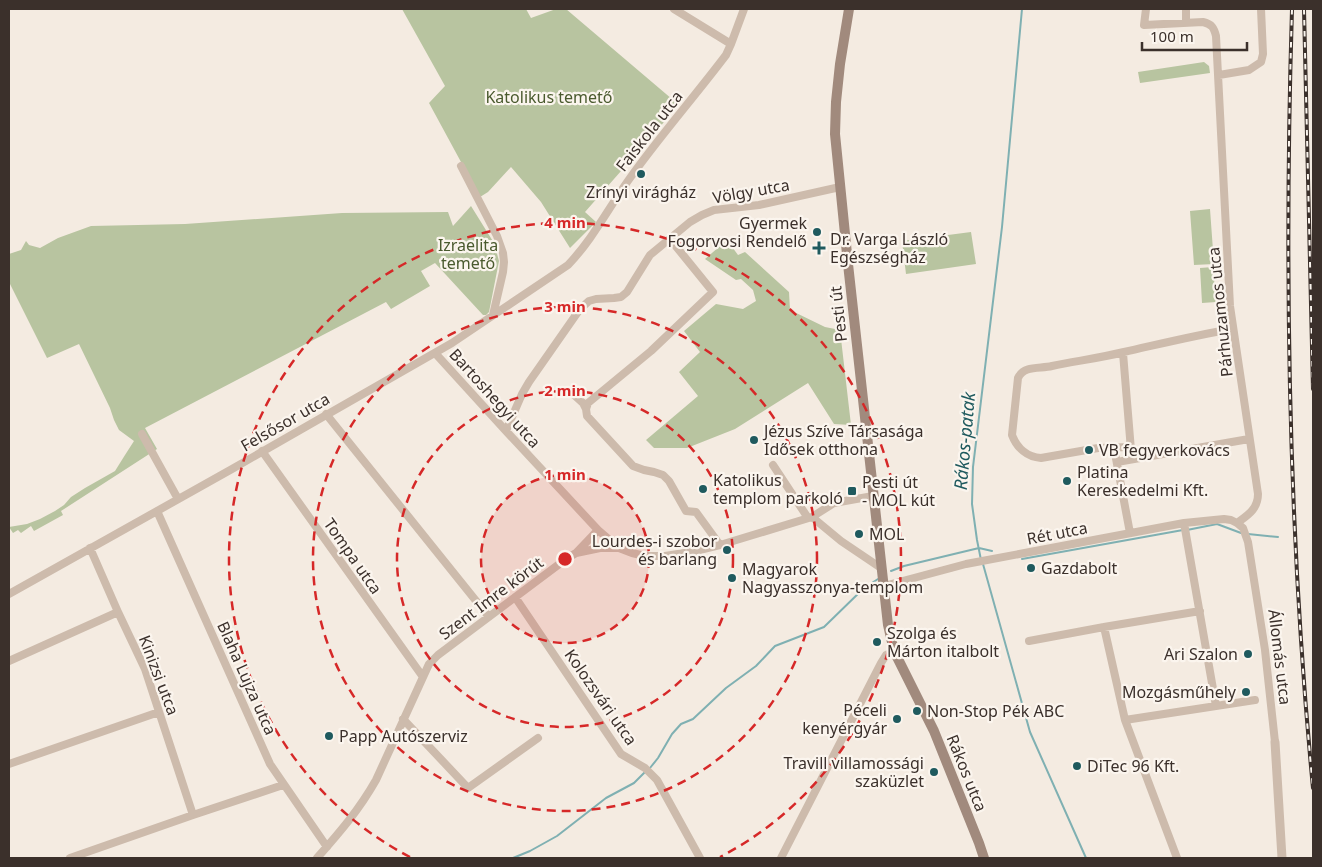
<svg xmlns="http://www.w3.org/2000/svg" width="1322" height="867" font-family="'Noto Sans',sans-serif">
	<style>
		.green { fill: #b8c4a0 }
		.lines { fill: none; stroke-linecap: round; stroke-linejoin: round }
		.stream { stroke: #7fb0b2; stroke-width: 2 }
		.minor { stroke: #cdbbac; stroke-width: 8 }
		.tertiary { stroke: #cdbbac; stroke-width: 9 }
		.secondary { stroke: #a18a7d; stroke-width: 10 }
		.rail-casing { stroke: #3b302b; stroke-width: 4 }
		.rail { stroke: #fbf5ee; stroke-width: 2; stroke-dasharray: 5.5; stroke-linecap: butt }
		.ring { fill: none; stroke: #d62828; stroke-width: 2.5; stroke-dasharray: 9 6 }
		.poi-dot { fill: #1f5a5e; stroke: #fbf5ee; stroke-width: 2 }
		.labels { text-anchor: middle; stroke-width: 4.5; stroke-linejoin: round; paint-order: stroke }
		.park-label { font-size: 16px; fill: #4a5a2e; stroke: #fbf5ee }
		.street-label { font-size: 16px; fill: #3b302b; stroke: #fbf5ee }
		.poi-label { font-size: 16px; fill: #3b302b; stroke: #fbf5ee; text-anchor: start }
		.water-label { font-size: 18px; font-style: italic; fill: #1f5a5e; stroke: #fbf5ee }
		.centre { fill: #d62828; stroke: #fbf5ee; stroke-width: 2.5 }
		.ring-label { font-size: 15px; text-anchor: middle; font-weight: bold; fill: #d62828; stroke: #fbf5ee; stroke-width: 4.5; stroke-linejoin: round; paint-order: stroke }
	</style>
	<rect width="100%" height="100%" fill="#f4ebe1"/>
	<path class="green" d="M 402,9 L 526,9 L 531,18 L 556,9 L 566,9 L 679,105 L 585,212 L 596,222 L 570,248 L 541,202 L 511,167 L 488,192 L 480,197 L 429,103 L 445,86 Z
		M 1204,62 L 1209,66 L 1210,73 L 1140,83 L 1138,72 Z
		M 471,206 L 494,243 L 499,261 L 489,312 L 486,315 L 483,315 L 435,263 L 421,271 L 430,286 L 391,309 L 386,302 L 145,428 L 157,449 L 61,511 L 63,515 L 34,531 L 31,526 L 21,533 L 18,530 L 13,533 L 9,527 L 27,524 L 40,519 L 55,511 L 64,505 L 71,497 L 85,488 L 115,471 L 125,455 L 134,441 L 119,430 L 114,420 L 110,408 L 79,344 L 47,358 L 9,282 L 9,254 L 21,250 L 26,241 L 29,245 L 40,248 L 58,238 L 91,226 L 185,224 L 342,213 L 448,212 L 453,226 Z
		M 1210,209 L 1214,264 L 1194,265 L 1190,211 Z
		M 971,232 L 976,264 L 906,274 L 902,241 Z
		M 727,240 L 738,255 L 745,252 L 789,292 L 790,310 L 825,327 L 840,330 L 851,425 L 834,424 L 808,383 L 735,429 L 687,448 L 654,448 L 646,440 L 698,396 L 679,372 L 700,352 L 684,331 L 716,304 L 743,309 L 756,301 L 753,290 L 741,279 L 736,280 L 705,259 Z
		M 1213,267 L 1216,302 L 1202,303 L 1200,268 Z"/>
	<g class="lines">
		<path class="stream" d="M 1187,530 L 1217,524 L 1241,533
			M 1248,534 L 1278,537
			M 1022,559 L 1183,530
			M 981,560 L 977,540 L 972,504 L 973,467 L 1002,227 L 1022,9
			M 983,564 L 1030,732 L 1086,858
			M 891,571 L 904,566 L 979,548 L 992,551
			M 650,768 L 658,758 L 672,734 L 681,724 L 693,719 L 726,688 L 756,666 L 775,646 L 824,627 L 864,588 L 878,579
			M 513,858 L 530,851 L 557,836 L 606,798 L 634,783 L 646,771"/>
		<path class="minor" d="M 674,9 L 731,44
			M 1146,9 L 1144,25 L 1203,22 C 1212,24 1214,28 1216,36 L 1230,306 L 1258,494 C 1258,509 1248,515 1237,523
			M 1186,23 L 1186,9
			M 1219,75 L 1249,70 L 1261,62 L 1263,54 L 1261,9
			M 461,166 L 497,236 L 503,253 L 504,262 L 503,272 L 493,315
			M 670,239 L 713,292 L 651,351 L 588,403 L 586,409 L 587,416 L 633,466 L 644,470 L 654,472 L 663,475 L 669,481 L 686,511 L 696,512 L 720,545
			M 435,353 L 506,431 L 598,530 L 619,548
			M 1123,353 L 1131,450
			M 572,393 L 583,403 L 586,409
			M 326,414 L 489,617
			M 506,431 L 522,394 L 529,382 L 580,309 L 589,301 L 596,299 L 614,298 L 621,297 L 627,292 L 650,255 L 690,222 L 702,215 L 714,210 L 759,205 L 840,187
			M 142,434 L 178,499
			M 1131,447 L 1098,448 L 1041,458 C 1027,457 1017,448 1012,435 L 1018,378 C 1024,365 1040,369 1052,366 C 1076,361 1100,358 1124,352 C 1160,344 1196,335 1233,329
			M 1114,448 L 1130,533
			M 262,451 L 423,677
			M 1117,462 L 1249,439
			M 773,465 L 808,518
			M 157,511 L 270,764 L 327,847
			M 812,517 L 841,541 L 881,568
			M 1184,523 L 1216,706
			M 90,548 L 118,612 L 145,669 L 193,815
			M 577,552 L 598,530
			M 884,586 L 966,564 L 1184,523 L 1224,519 L 1231,520 L 1237,523 L 1243,528 L 1248,542 L 1265,650 L 1275,742
			M 9,594 L 232,469 L 452,343 L 568,265 C 593,239 609,207 630,178 C 660,136 695,96 726,55 L 731,44 L 744,9
			M 515,597 L 621,754 L 645,768 L 657,780 L 700,858
			M 1104,627 L 1125,720 L 1177,858
			M 1029,641 L 1104,627 L 1200,611
			M 9,661 L 118,612
			M 403,719 L 468,788 L 538,738
			M 1125,720 L 1255,700
			M 9,764 L 159,712
			M 70,858 L 193,815 L 283,785
			M 317,858 C 340,832 359,810 376,780 L 429,664 L 438,655 L 566,559 L 576,553 L 600,548 L 619,548 L 632,553 L 645,556 L 665,556 L 691,552 L 720,545 L 812,517 L 834,503 L 873,496
			M 781,858 L 881,663 L 886,655 L 894,651"/>
		<path class="tertiary" d="M 1275,742 L 1282,858"/>
		<path class="secondary" d="M 849,9 L 840,64 L 836,102 L 835,134 L 848,264 L 888,625 L 894,651 L 934,731 L 979,843 L 984,858"/>
		<g class="rail-casing">
			<path id="rail" d="M 1292,9 C 1284,269 1288,529 1313,788
				M 1304,9 L 1313,389"/>
		</g>
		<use href="#rail" class="rail"/>
	</g>
	<circle cx="565" cy="559" r="84" fill="#d62828" fill-opacity=".12"/>
	<g class="ring">
		<circle cx="565" cy="559" r="84"/>
		<circle cx="565" cy="559" r="168"/>
		<circle cx="565" cy="559" r="252"/>
		<path d="M410 857A336 336 0 1 1 720 857"/>
	</g>
	<g class="poi-dot">
		<circle cx="641" cy="174" r="5"/>
		<circle cx="817" cy="232" r="5"/>
		<path d="M816.5 240.5h5v5h5v5h-5v5h-5v-5h-5v-5h5z"/>
		<circle cx="754" cy="440" r="5"/>
		<circle cx="1089" cy="450" r="5"/>
		<circle cx="1067" cy="481" r="5"/>
		<circle cx="703" cy="489" r="5"/>
		<rect x="847" y="486" width="10" height="10" rx="2.5"/>
		<circle cx="859" cy="534" r="5"/>
		<circle cx="727" cy="550" r="5"/>
		<circle cx="1031" cy="568" r="5"/>
		<circle cx="732" cy="578" r="5"/>
		<circle cx="877" cy="642" r="5"/>
		<circle cx="1248" cy="654" r="5"/>
		<circle cx="1246" cy="692" r="5"/>
		<circle cx="917" cy="711" r="5"/>
		<circle cx="897" cy="719" r="5"/>
		<circle cx="329" cy="736" r="5"/>
		<circle cx="1077" cy="766" r="5"/>
		<circle cx="934" cy="772" r="5"/>
	</g>
	<g class="labels">
		<g class="park-label">
			<text x="549" y="103">Katolikus temető</text>
			<text x="468" y="251">Izraelita<tspan x="468" dy="18">temető</tspan></text>
		</g>
		<g class="street-label">
			<text transform="translate(649 131) rotate(-52)" y="6">Faiskola utca</text>
			<text transform="translate(751 191) rotate(-10)" y="6">Völgy utca</text>
			<text transform="translate(1220 312) rotate(-96)" y="6">Párhuzamos utca</text>
			<text transform="translate(838 314) rotate(-96)" y="6">Pesti út</text>
			<text transform="translate(495 398) rotate(48)" y="6">Bartoshegyi utca</text>
			<text transform="translate(285 422) rotate(-30)" y="6">Felsősor utca</text>
			<text transform="translate(1057 533) rotate(-11)" y="6">Rét utca</text>
			<text transform="translate(353 556) rotate(55)" y="6">Tompa utca</text>
			<text transform="translate(491 598) rotate(-37)" y="6">Szent Imre körút</text>
			<text transform="translate(1280 657) rotate(83)" y="6">Állomás utca</text>
			<text transform="translate(159 675) rotate(69)" y="6">Kinizsi utca</text>
			<text transform="translate(247 678) rotate(66)" y="6">Blaha Lujza utca</text>
			<text transform="translate(601 697) rotate(55)" y="6">Kolozsvári utca</text>
			<text transform="translate(967 773) rotate(68)" y="6">Rákos utca</text>
		</g>
		<g class="poi-label">
			<text x="641" y="198" text-anchor="middle">Zrínyi virágház</text>
			<text x="807" y="229" text-anchor="end">Gyermek<tspan x="807" dy="18">Fogorvosi Rendelő</tspan></text>
			<text x="830" y="245">Dr. Varga László<tspan x="830" dy="18">Egészségház</tspan></text>
			<text x="764" y="437">Jézus Szíve Társasága<tspan x="764" dy="18">Idősek otthona</tspan></text>
			<text x="1099" y="456">VB fegyverkovács</text>
			<text x="1077" y="478">Platina<tspan x="1077" dy="18">Kereskedelmi Kft.</tspan></text>
			<text x="713" y="486">Katolikus<tspan x="713" dy="18">templom parkoló</tspan></text>
			<text x="862" y="488">Pesti út<tspan x="862" dy="18">- MOL kút</tspan></text>
			<text x="869" y="540">MOL</text>
			<text x="717" y="547" text-anchor="end">Lourdes-i szobor<tspan x="717" dy="18">és barlang</tspan></text>
			<text x="1041" y="574">Gazdabolt</text>
			<text x="742" y="575">Magyarok<tspan x="742" dy="18">Nagyasszonya-templom</tspan></text>
			<text x="887" y="639">Szolga és<tspan x="887" dy="18">Márton italbolt</tspan></text>
			<text x="1238" y="660" text-anchor="end">Ari Szalon</text>
			<text x="1236" y="698" text-anchor="end">Mozgásműhely</text>
			<text x="887" y="716" text-anchor="end">Péceli<tspan x="887" dy="18">kenyérgyár</tspan></text>
			<text x="927" y="717">Non-Stop Pék ABC</text>
			<text x="339" y="742">Papp Autószerviz</text>
			<text x="924" y="769" text-anchor="end">Travill villamossági<tspan x="924" dy="18">szaküzlet</tspan></text>
			<text x="1087" y="772">DiTec 96 Kft.</text>
		</g>
		<g class="water-label">
			<text transform="translate(965 441) rotate(-85)" y="6">Rákos-patak</text>
		</g>
	</g>
	<circle cx="565" cy="559" r="8" class="centre"/>
	<g class="ring-label">
		<text x="565" y="228">4 min</text>
		<text x="565" y="312">3 min</text>
		<text x="565" y="396">2 min</text>
		<text x="565" y="480">1 min</text>
	</g>
	<rect width="1322" height="867" fill="none" stroke="#3b302b" stroke-width="20"/>
	<path d="M1142 42v8h105v-8" fill="none" stroke="#3b302b" stroke-width="2.5"/>
	<text x="1150" y="42" font-size="15" fill="#3b302b" stroke="#fbf5ee" stroke-width="4" paint-order="stroke">100 m</text>
</svg>
